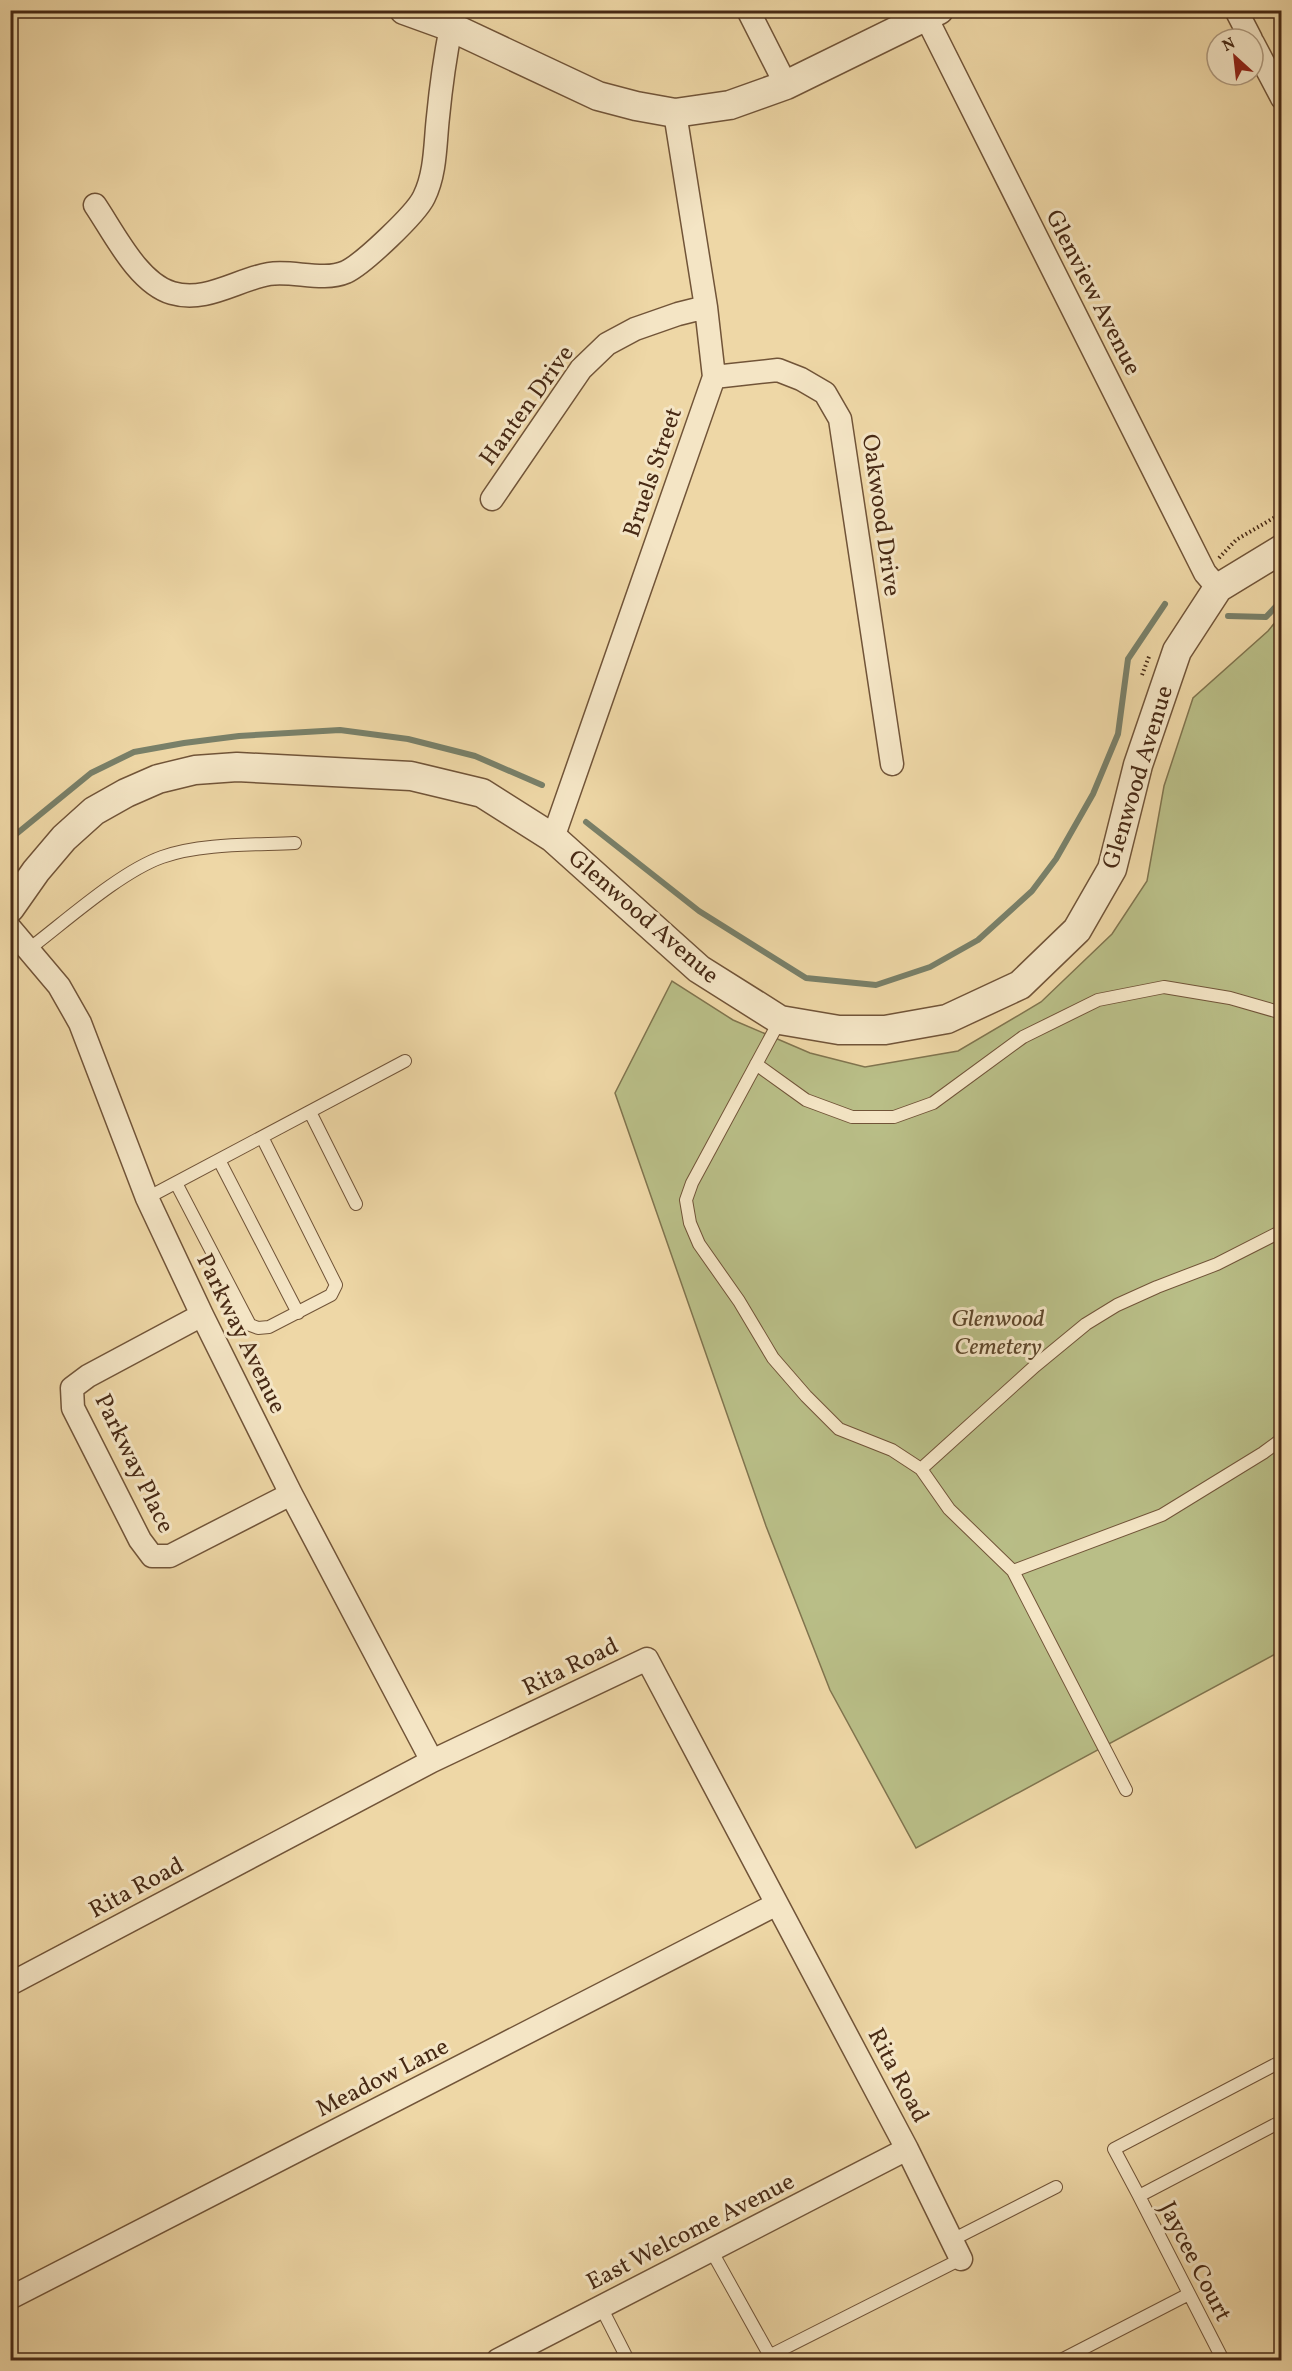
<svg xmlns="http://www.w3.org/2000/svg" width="1292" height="2371" font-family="Vollkorn,serif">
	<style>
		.green { fill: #b9be87; stroke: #80744e; stroke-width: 1.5 }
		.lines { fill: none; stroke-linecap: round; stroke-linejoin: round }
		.stream { stroke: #798069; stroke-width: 6 }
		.service-casing { stroke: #715438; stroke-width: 14 }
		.minor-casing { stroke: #715438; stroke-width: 25 }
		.tertiary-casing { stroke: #715438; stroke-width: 31 }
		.path { stroke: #472914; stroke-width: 4; stroke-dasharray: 1.5 3; stroke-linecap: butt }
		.service { stroke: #f4e5c5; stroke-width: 12 }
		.minor { stroke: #f4e5c5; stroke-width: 22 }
		.tertiary { stroke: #f4e5c5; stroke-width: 28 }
		.labels { text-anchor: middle; stroke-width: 6; stroke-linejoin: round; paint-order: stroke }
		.street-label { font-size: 24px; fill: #472914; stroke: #f4e5c5 }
		.park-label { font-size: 24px; font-style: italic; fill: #5e472b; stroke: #f4e5c5 }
	</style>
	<rect width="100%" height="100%" fill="#eed7a6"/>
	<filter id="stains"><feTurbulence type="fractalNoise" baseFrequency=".00333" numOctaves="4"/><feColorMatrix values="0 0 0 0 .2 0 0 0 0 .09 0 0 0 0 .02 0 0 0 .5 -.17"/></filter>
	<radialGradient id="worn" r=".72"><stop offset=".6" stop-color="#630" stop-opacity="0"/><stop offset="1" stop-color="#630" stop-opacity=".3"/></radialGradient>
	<path class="green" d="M 1281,615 L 1281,1651 L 916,1848 L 830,1690 L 766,1526 L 615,1093 L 672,981 L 733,1020 L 810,1053 L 865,1067 L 958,1051 L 1041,1002 L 1112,934 L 1147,881 L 1164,786 L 1193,698 L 1268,631 Z"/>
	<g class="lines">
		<path class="stream" d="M 1228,616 L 1266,617 L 1282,600
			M 586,822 L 699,911 L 806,978 L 876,985 L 930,967 L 978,940 L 1032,891 L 1056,859 L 1093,794 L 1118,734 L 1128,659 L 1165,604
			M 10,841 L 15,835 L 91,773 L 134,752 L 184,743 L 239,736 L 340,730 L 408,739 L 475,756 L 542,785"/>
		<g class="service-casing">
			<path id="service" d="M 29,949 C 66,921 120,872 162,857 C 200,843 255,845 295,843
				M 780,1020 L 692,1183 L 686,1200 L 690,1223 L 699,1244 L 739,1301 L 773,1358 L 806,1396 L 839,1429 L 892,1450 L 921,1469 L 949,1509 L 1013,1571 L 1126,1790
				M 756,1064 L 806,1100 L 852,1117 L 894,1117 L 933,1103 L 1023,1037 L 1098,1000 L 1164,987 L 1230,998 L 1282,1013
				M 310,1112 L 356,1204
				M 219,1160 L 298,1313
				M 176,1183 L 250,1325 L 258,1328 L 269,1327 L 331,1295 L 336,1285 L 262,1137
				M 147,1198 L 405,1061
				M 921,1469 L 1035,1366 L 1086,1324 L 1117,1305 L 1157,1287 L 1217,1264 L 1282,1231
				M 1013,1571 L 1162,1515 L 1263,1453 L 1282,1439
				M 1139,2196 L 1114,2149 L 1282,2061
				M 952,2240 L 1056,2187
				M 711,2250 L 770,2356
				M 601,2307 L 628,2360
				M 761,2360 L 961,2259
				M 1061,2360 L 1189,2294
				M 1223,2360 L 1139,2196 L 1282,2121"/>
		</g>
		<g class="minor-casing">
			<path id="minor" d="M 748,10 L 786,85
				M 1236,10 L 1251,39
				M 926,17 L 1205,573 L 1218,588
				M 1253,43 L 1282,98
				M 95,205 C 114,233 138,283 172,293 C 206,303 236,280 269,274 C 293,270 323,282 346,272 C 363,264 416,214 424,197 C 436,173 435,143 438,117 C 441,86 445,57 451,27
				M 714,377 L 778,370 L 801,379 L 825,393 L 840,419 L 892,764
				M 492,499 L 581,369 L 607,344 L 635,329 L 678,314 L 706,307
				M 553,838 L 714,377 L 706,307 L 675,113
				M 10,928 L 59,986 L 80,1023 L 147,1198 L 202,1315 L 291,1494 L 432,1761
				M 202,1315 L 88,1376 L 72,1388 L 73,1408 L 140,1540 L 152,1556 L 170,1556 L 291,1494
				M 10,1984 L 432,1761 L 647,1659 L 907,2149 L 961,2259
				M 10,2298 L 777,1904
				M 498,2360 L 907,2149"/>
		</g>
		<g class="tertiary-casing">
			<path id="tertiary" d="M 404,10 L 451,27 L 598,96 L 636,106 L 675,113 L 730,105 L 786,85 L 939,10
				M 10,908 L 36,871 L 64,838 L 94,811 L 126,793 L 158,779 L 195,770 L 237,767 L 411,776 L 482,793 L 553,838 L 699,969 L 780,1020 L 839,1030 L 885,1030 L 947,1019 L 1020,985 L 1077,930 L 1112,869 L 1138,765 L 1177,651 L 1218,588 L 1282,549"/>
		</g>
		<path class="path" d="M 1219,558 L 1236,540 L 1282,513
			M 1142,675 L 1150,654"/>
		<use href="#service" class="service"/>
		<use href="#minor" class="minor"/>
		<use href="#tertiary" class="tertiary"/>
	</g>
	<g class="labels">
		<g class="street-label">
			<text transform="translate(1094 292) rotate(63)" y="8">Glenview Avenue</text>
			<text transform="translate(526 405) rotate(-54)" y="8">Hanten Drive</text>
			<text transform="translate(652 472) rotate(-71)" y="8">Bruels Street</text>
			<text transform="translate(882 515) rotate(82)" y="8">Oakwood Drive</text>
			<text transform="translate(1137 777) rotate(-73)" y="8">Glenwood Avenue</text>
			<text transform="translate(644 916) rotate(41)" y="8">Glenwood Avenue</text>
			<text transform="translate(242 1333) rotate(64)" y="8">Parkway Avenue</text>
			<text transform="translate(135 1463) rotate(64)" y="8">Parkway Place</text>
			<text transform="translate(570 1666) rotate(-26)" y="8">Rita Road</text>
			<text transform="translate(136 1887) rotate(-28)" y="8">Rita Road</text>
			<text transform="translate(899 2075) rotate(62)" y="8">Rita Road</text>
			<text transform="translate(382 2077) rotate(-27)" y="8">Meadow Lane</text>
			<text transform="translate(690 2231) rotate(-27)" y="8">East Welcome Avenue</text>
			<text transform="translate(1196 2261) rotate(63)" y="8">Jaycee Court</text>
		</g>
		<g class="park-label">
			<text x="998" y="1326">Glenwood<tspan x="998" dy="28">Cemetery</tspan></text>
		</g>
	</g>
	<rect width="1292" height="2371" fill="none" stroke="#eed7a6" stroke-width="36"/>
	<rect x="12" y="12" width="1268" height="2347" fill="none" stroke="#472914" stroke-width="3"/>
	<rect x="18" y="18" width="1256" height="2335" fill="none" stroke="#472914" stroke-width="1.5"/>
	<g transform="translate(1235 57) rotate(333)"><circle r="28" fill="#f4e5c5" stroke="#af9a7e" stroke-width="1.5"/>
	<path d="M0-4.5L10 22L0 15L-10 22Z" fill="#8f2418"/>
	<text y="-9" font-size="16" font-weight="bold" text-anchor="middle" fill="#472914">N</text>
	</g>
	<rect width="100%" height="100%" filter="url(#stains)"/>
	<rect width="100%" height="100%" fill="url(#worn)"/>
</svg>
